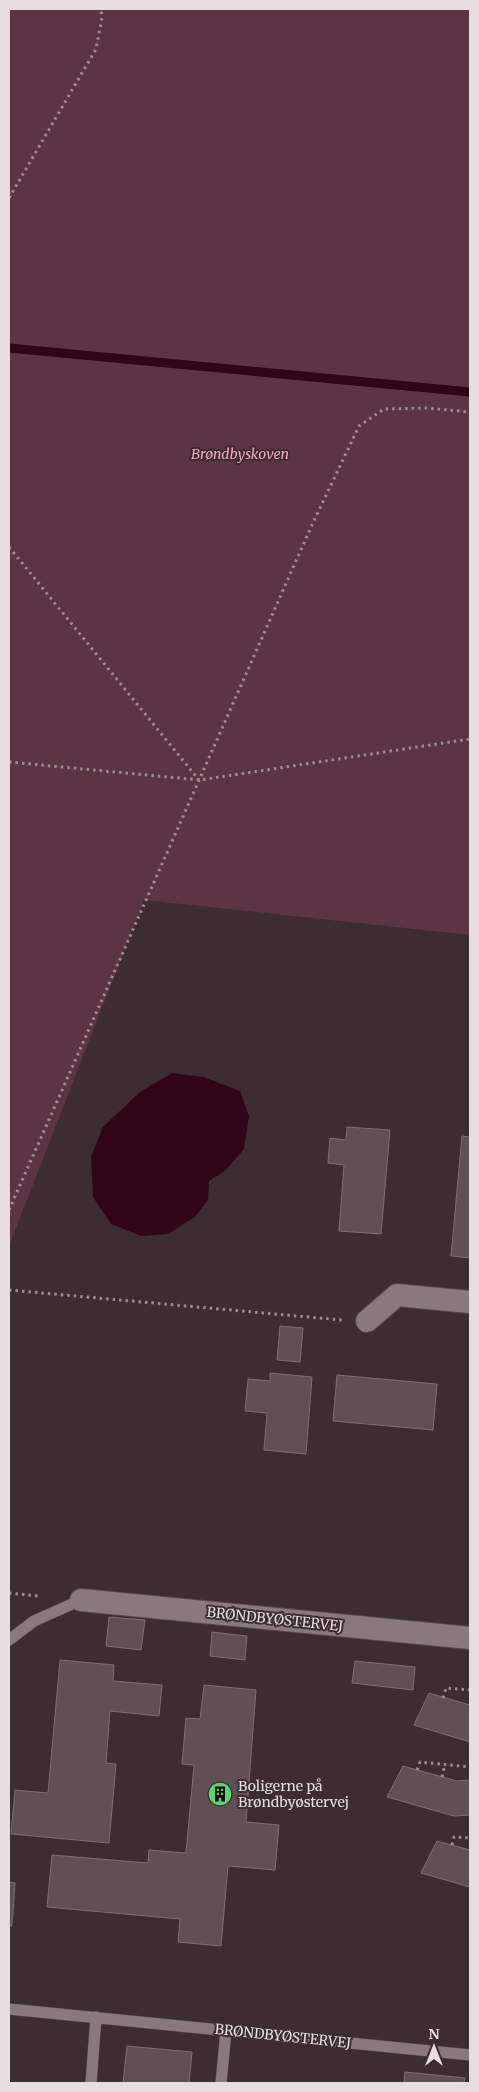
<svg xmlns="http://www.w3.org/2000/svg" width="479" height="2092" font-family="Merriweather,serif">
<style>
.green{fill:#5d3443}
.water{fill:#310418}
.lines{fill:none;stroke-linecap:round;stroke-linejoin:round}
.stream{stroke:#310418;stroke-width:9}
.building{fill:#604f55;stroke:#7f6d73}
.lane-casing{stroke:#56494d;stroke-width:12}
.street-casing{stroke:#56494d;stroke-width:24}
.path{stroke:#9a8d91;stroke-width:3;stroke-dasharray:2.5 4;stroke-linecap:butt}
.lane{stroke:#8a787e;stroke-width:11}
.street{stroke:#8a787e;stroke-width:22}
.labels{text-anchor:middle;stroke-width:4;stroke-linejoin:round;paint-order:stroke}
.park-label{font-size:14px;font-style:italic;fill:#f8a7c2;stroke:#3c2d32}
.street-label{font-size:14px;fill:#e7dde0;stroke:#3c2d32}
.poi-label{font-size:14px;fill:#e7dde0;stroke:#3c2d32;text-anchor:start}
</style>
<rect width="100%" height="100%" fill="#3c2d32"/>
<!-- green -->
<path class="green" d="M9 9H470V935L144 900 9 1246Z"/>
<!-- water -->
<path class="water" d="M172 1073 203 1077 240 1091 249 1116 244 1149 226 1170 209 1181 208 1200 195 1217 168 1234 141 1236 111 1224 93 1197 91 1157 103 1127 140 1092Z"/>
<g class="lines">
<!-- stream -->
<path class="stream" d="M9 348 470 392"/>
</g>
<!-- building -->
<path class="building" d="M347 1127 390 1130 381 1234 339 1231 344 1165 328 1163 330 1138 346 1140Z
M462 1136 470 1137V1258L451 1256Z
M280 1326 303 1328 300 1362 277 1360Z
M270 1373 312 1377 306 1454 264 1450 267 1413 245 1411 248 1379 270 1381Z
M337 1375 437 1384 433 1430 333 1421Z
M109 1617 145 1620 141 1650 106 1646Z
M212 1632 247 1636 245 1660 210 1656Z
M60 1660 114 1665 113 1681 162 1685 159 1716 110 1711 106 1763 116 1764 109 1843 11 1834 15 1790 48 1793Z
M355 1661 415 1667 413 1690 352 1683Z
M204 1685 256 1690 246 1822 279 1825 275 1870 228 1866 221 1946 178 1942 180 1919 47 1907 52 1855 148 1863 149 1850 186 1853 194 1765 182 1764 186 1718 200 1719Z
M429 1693 470 1705V1742L414 1725Z
M403 1766 457 1781 470 1780V1815L454 1816 387 1797Z
M437 1841 470 1850V1887L421 1873Z
M9 1882 15 1883 12 1926 9 1925Z
M127 2046 192 2052 189 2083H123Z
M405 2072 465 2078 464 2083H404Z"/>
<g class="lines">
<!-- lane casing -->
<g class="lane-casing">
<path id="lane" d="M9 1640 34 1621 81 1600
M9 2009 470 2055
M91 2083 96 2017
M221 2083 226 2031"/>
</g>
<!-- street casing -->
<g class="street-casing">
<path id="street" d="M367 1321 397 1295 470 1302
M81 1600 470 1638"/>
</g>
<!-- path -->
<path class="path" d="M9 198 96 49 102 18 101 9
M9 547 199 780
M9 762 200 780 470 739
M9 1210 311 527 359 426 384 409 426 408 470 412
M9 1290 342 1320
M9 1593 38 1596
M443 1698 446 1688 470 1690
M417 1770 420 1762 470 1767
M442 1777 445 1764
M452 1845 454 1837 470 1838"/>
<!-- lane -->
<use href="#lane" class="lane"/>
<!-- street -->
<use href="#street" class="street"/>
</g>
<!-- icons -->
<defs>
<g id="building-disc" transform="scale(1.25)"><circle r="9.5" fill="#56d671" stroke="#3c2d32"/><path d="M-4-6H4V6H1V3H-1V6H-4ZM-2.5-4.3h1.7v1.8h-1.7ZM.8-4.3h1.7v1.8H.8ZM-2.5-1h1.7V.8h-1.7ZM.8-1h1.7V.8H.8Z" fill="#111"/></g>
</defs>
<g fill-rule="evenodd">
<use href="#building-disc" x="220" y="1794"/>
</g>
<g class="labels">
<!-- park labels -->
<g class="park-label">
<text x="240" y="459">Brøndbyskoven</text>
</g>
<!-- street labels -->
<g class="street-label">
<text transform="translate(275 1619) rotate(6)" y="5">BRØNDBYØSTERVEJ</text>
<text transform="translate(283 2036) rotate(6)" y="5">BRØNDBYØSTERVEJ</text>
</g>
<!-- poi labels -->
<g class="poi-label">
<text x="238" y="1791">Boligerne på<tspan x="238" dy="16">Brøndbyøstervej</tspan></text>
</g>
</g>
<!-- border -->
<rect width="479" height="2092" fill="none" stroke="#e7dde0" stroke-width="20"/>
<!-- north arrow -->
<g transform="translate(434 2047)" stroke="#3c2d32" stroke-width="4" paint-order="stroke">
<path d="M0-4L9 19L0 12L-9 19Z" fill="#e7dde0"/>
<text y="-8" font-size="14" font-weight="bold" text-anchor="middle" fill="#e7dde0">N</text>
</g>
</svg>
